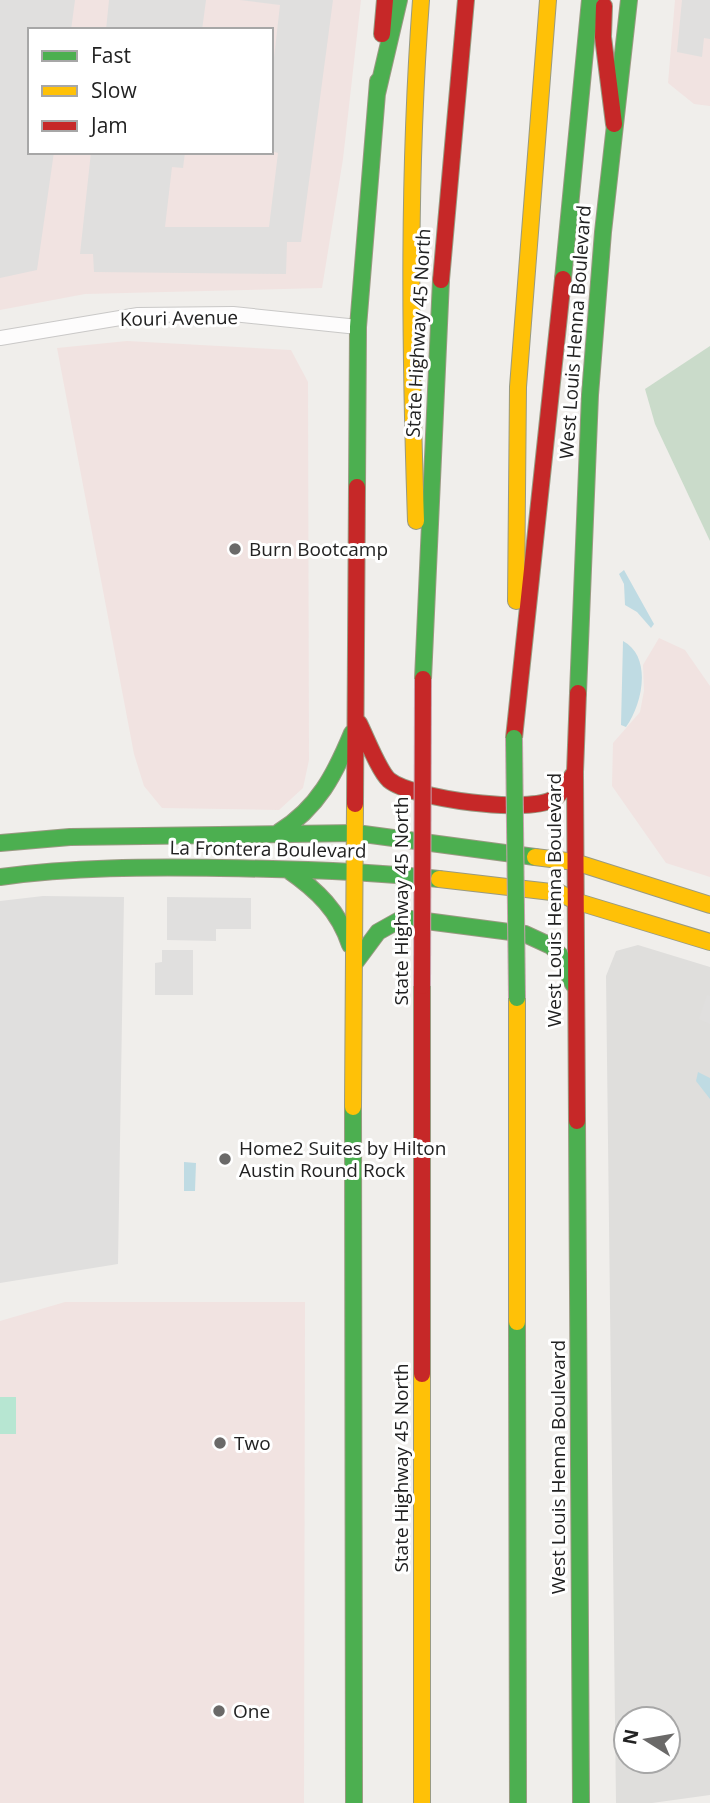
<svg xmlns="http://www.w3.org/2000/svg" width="710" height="1803" font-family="'Open Sans',sans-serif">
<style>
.residential{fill:#dfdedc;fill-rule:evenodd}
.commercial{fill:#f1e3e1;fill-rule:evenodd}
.cemetery{fill:#cadbca}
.pitch{fill:#b7e6d2}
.parking{fill:#e0dfde}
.water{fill:#bfdbe3}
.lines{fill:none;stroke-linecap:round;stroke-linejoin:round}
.street-casing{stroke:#c9c8c7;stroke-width:16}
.fast-casing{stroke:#999a82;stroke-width:18}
.slow-casing{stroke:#999a82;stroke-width:18}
.jam-casing{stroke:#999a82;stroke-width:18}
.street{stroke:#fdfcfc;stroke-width:14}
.fast{stroke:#4caf50;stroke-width:16}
.slow{stroke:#ffc107;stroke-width:16}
.jam{stroke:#c62828;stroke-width:16}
.fast-bridge-casing{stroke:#c5a2ac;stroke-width:18;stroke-linecap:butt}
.jam-bridge-casing{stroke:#c5a2ac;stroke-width:18;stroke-linecap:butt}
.fast-bridge{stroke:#4caf50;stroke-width:16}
.jam-bridge{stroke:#c62828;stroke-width:16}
.poi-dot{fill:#6a6968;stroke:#fff;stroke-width:2.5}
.labels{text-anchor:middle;stroke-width:6;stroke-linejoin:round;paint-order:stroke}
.street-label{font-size:19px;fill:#222;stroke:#fff}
.poi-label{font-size:19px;fill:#222;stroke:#fff;text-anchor:start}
</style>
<rect width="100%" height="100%" fill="#f0eeeb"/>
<!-- residential -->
<path class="residential" d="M638 945 710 967V1795L652 1803H616L606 976 616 951ZM626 1719H668V1761H626Z"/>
<!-- commercial -->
<path class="commercial" d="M0 0H361L343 159 322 288 85 294 0 310ZM30 30H271V152H30Z
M675 0H710V106L694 104 668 83Z
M127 341 291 350 308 382 309 760 303 788 279 810 162 808 144 786 134 754 57 348Z
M659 638 685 650 710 686V877L666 863 612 786 613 743 640 712 644 691 643 665Z
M65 1302H305L304 1803H0V1321Z"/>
<!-- cemetery -->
<path class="cemetery" d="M710 346V541L655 424 645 389Z"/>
<!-- pitch -->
<path class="pitch" d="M0 1397H16V1434H0Z"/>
<!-- parking -->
<path class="parking" d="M0 0H75L71 30H30V152H54L37 270 0 278Z
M109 0H206L202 30H106Z
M240 0H333L301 242H287L286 274 94 272 93 254H80L91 152H185L183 168 172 167 165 227H269L278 153 271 151V84L280 5Z
M682 0H710V39L704 38 702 57 677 52Z
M43 896 124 897 118 1264 0 1283V901Z
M167 897 251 898V929H216V941L167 940Z
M162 950H193V995H155V963L162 962Z
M707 995 710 996V1024L699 1019Z"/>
<!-- water -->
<path class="water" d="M624 570 654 624 651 628 637 612 625 605 624 584 619 574Z
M623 641C653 657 642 705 626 727L621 725Z
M698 1072 710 1078V1099L696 1081Z
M184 1162 196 1163 195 1191H184Z"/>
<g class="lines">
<!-- street casing -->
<g class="street-casing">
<path id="street" d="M0 338 138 315 233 314 358 327"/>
</g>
<!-- fast casing -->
<g class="fast-casing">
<path id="fast" d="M377 94 399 0
M563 279 590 0
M357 487 358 327 378 81
M423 679 441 280
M578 693 590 395 603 232 629 0
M279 832C318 808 335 774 352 733
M0 843 70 837 356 833 535 857
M288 870C317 890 339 911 350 945
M0 877C73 867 146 867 220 868 294 869 366 871 439 879
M355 963 378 932 403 918 525 934 551 946 560 955 573 984
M353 1107 354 1803
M577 1121 581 1803
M517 1322 518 1803"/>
</g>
<!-- slow casing -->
<g class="slow-casing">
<path id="slow" d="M416 521C410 347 408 174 421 0
M516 601 518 387 548 0
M535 857 575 862 710 905
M439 879 560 893 575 901 710 942
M517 998V1322
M353 1107 355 804
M422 1374V1803"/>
</g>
<!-- jam casing -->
<g class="jam-casing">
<path id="jam" d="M604 6 603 37 614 124
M382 34 385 0
M441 280 466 0
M359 723C366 737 379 771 389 780 412 799 532 815 555 798 563 792 569 780 575 772
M514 738 563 279
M355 804 357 487
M422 986V1374
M577 1121 575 772 578 693"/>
</g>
<!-- street -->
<use href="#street" class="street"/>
<!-- fast -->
<use href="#fast" class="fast"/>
<!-- slow -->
<use href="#slow" class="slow"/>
<!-- jam -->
<use href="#jam" class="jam"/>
<!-- fast-bridge casing -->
<g class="fast-bridge-casing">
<path id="fast-bridge" d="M514 738 517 998"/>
</g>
<!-- jam-bridge casing -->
<g class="jam-bridge-casing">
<path id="jam-bridge" d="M422 986 423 679"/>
</g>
<!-- fast-bridge -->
<use href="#fast-bridge" class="fast-bridge"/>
<!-- jam-bridge -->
<use href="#jam-bridge" class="jam-bridge"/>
</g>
<!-- markers -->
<g class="poi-dot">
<circle cx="235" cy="549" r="7"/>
<circle cx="225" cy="1159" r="7"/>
<circle cx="220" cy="1443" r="7"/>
<circle cx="219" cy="1711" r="7"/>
</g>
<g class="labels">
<!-- street labels -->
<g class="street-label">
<text transform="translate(179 318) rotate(-1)" y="7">Kouri Avenue</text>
<text transform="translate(575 332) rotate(-86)" y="7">West Louis Henna Boulevard</text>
<text transform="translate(418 333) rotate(-87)" y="7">State Highway 45 North</text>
<text transform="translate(268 849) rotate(1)" y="7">La Frontera Boulevard</text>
<text transform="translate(554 900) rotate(-90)" y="7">West Louis Henna Boulevard</text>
<text transform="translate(401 901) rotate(-90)" y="7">State Highway 45 North</text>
<text transform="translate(558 1467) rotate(-90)" y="7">West Louis Henna Boulevard</text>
<text transform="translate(401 1468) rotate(-90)" y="7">State Highway 45 North</text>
</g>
<!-- poi labels -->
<g class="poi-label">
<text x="249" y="556">Burn Bootcamp</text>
<text x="239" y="1155">Home2 Suites by Hilton<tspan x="239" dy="22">Austin Round Rock</tspan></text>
<text x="234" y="1450">Two</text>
<text x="233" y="1718">One</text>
</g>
</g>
<!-- legend -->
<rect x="28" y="28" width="245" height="126" fill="#ffffff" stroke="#a7a7a7" stroke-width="2"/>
<rect x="42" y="51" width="35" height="10" fill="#4caf50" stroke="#a7a7a7" stroke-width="2"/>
<text x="91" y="63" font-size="21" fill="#222222">Fast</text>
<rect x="42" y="86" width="35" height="10" fill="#ffc107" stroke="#a7a7a7" stroke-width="2"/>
<text x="91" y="98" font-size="21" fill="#222222">Slow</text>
<rect x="42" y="121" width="35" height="10" fill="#c62828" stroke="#a7a7a7" stroke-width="2"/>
<text x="91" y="133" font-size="21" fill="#222222">Jam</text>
<!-- north arrow -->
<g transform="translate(647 1740) rotate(281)"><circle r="33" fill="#ffffff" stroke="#a7a7a7" stroke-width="2"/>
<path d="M0-5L12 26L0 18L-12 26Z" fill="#6a6968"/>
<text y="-10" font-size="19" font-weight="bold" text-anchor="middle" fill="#222222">N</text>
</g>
</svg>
